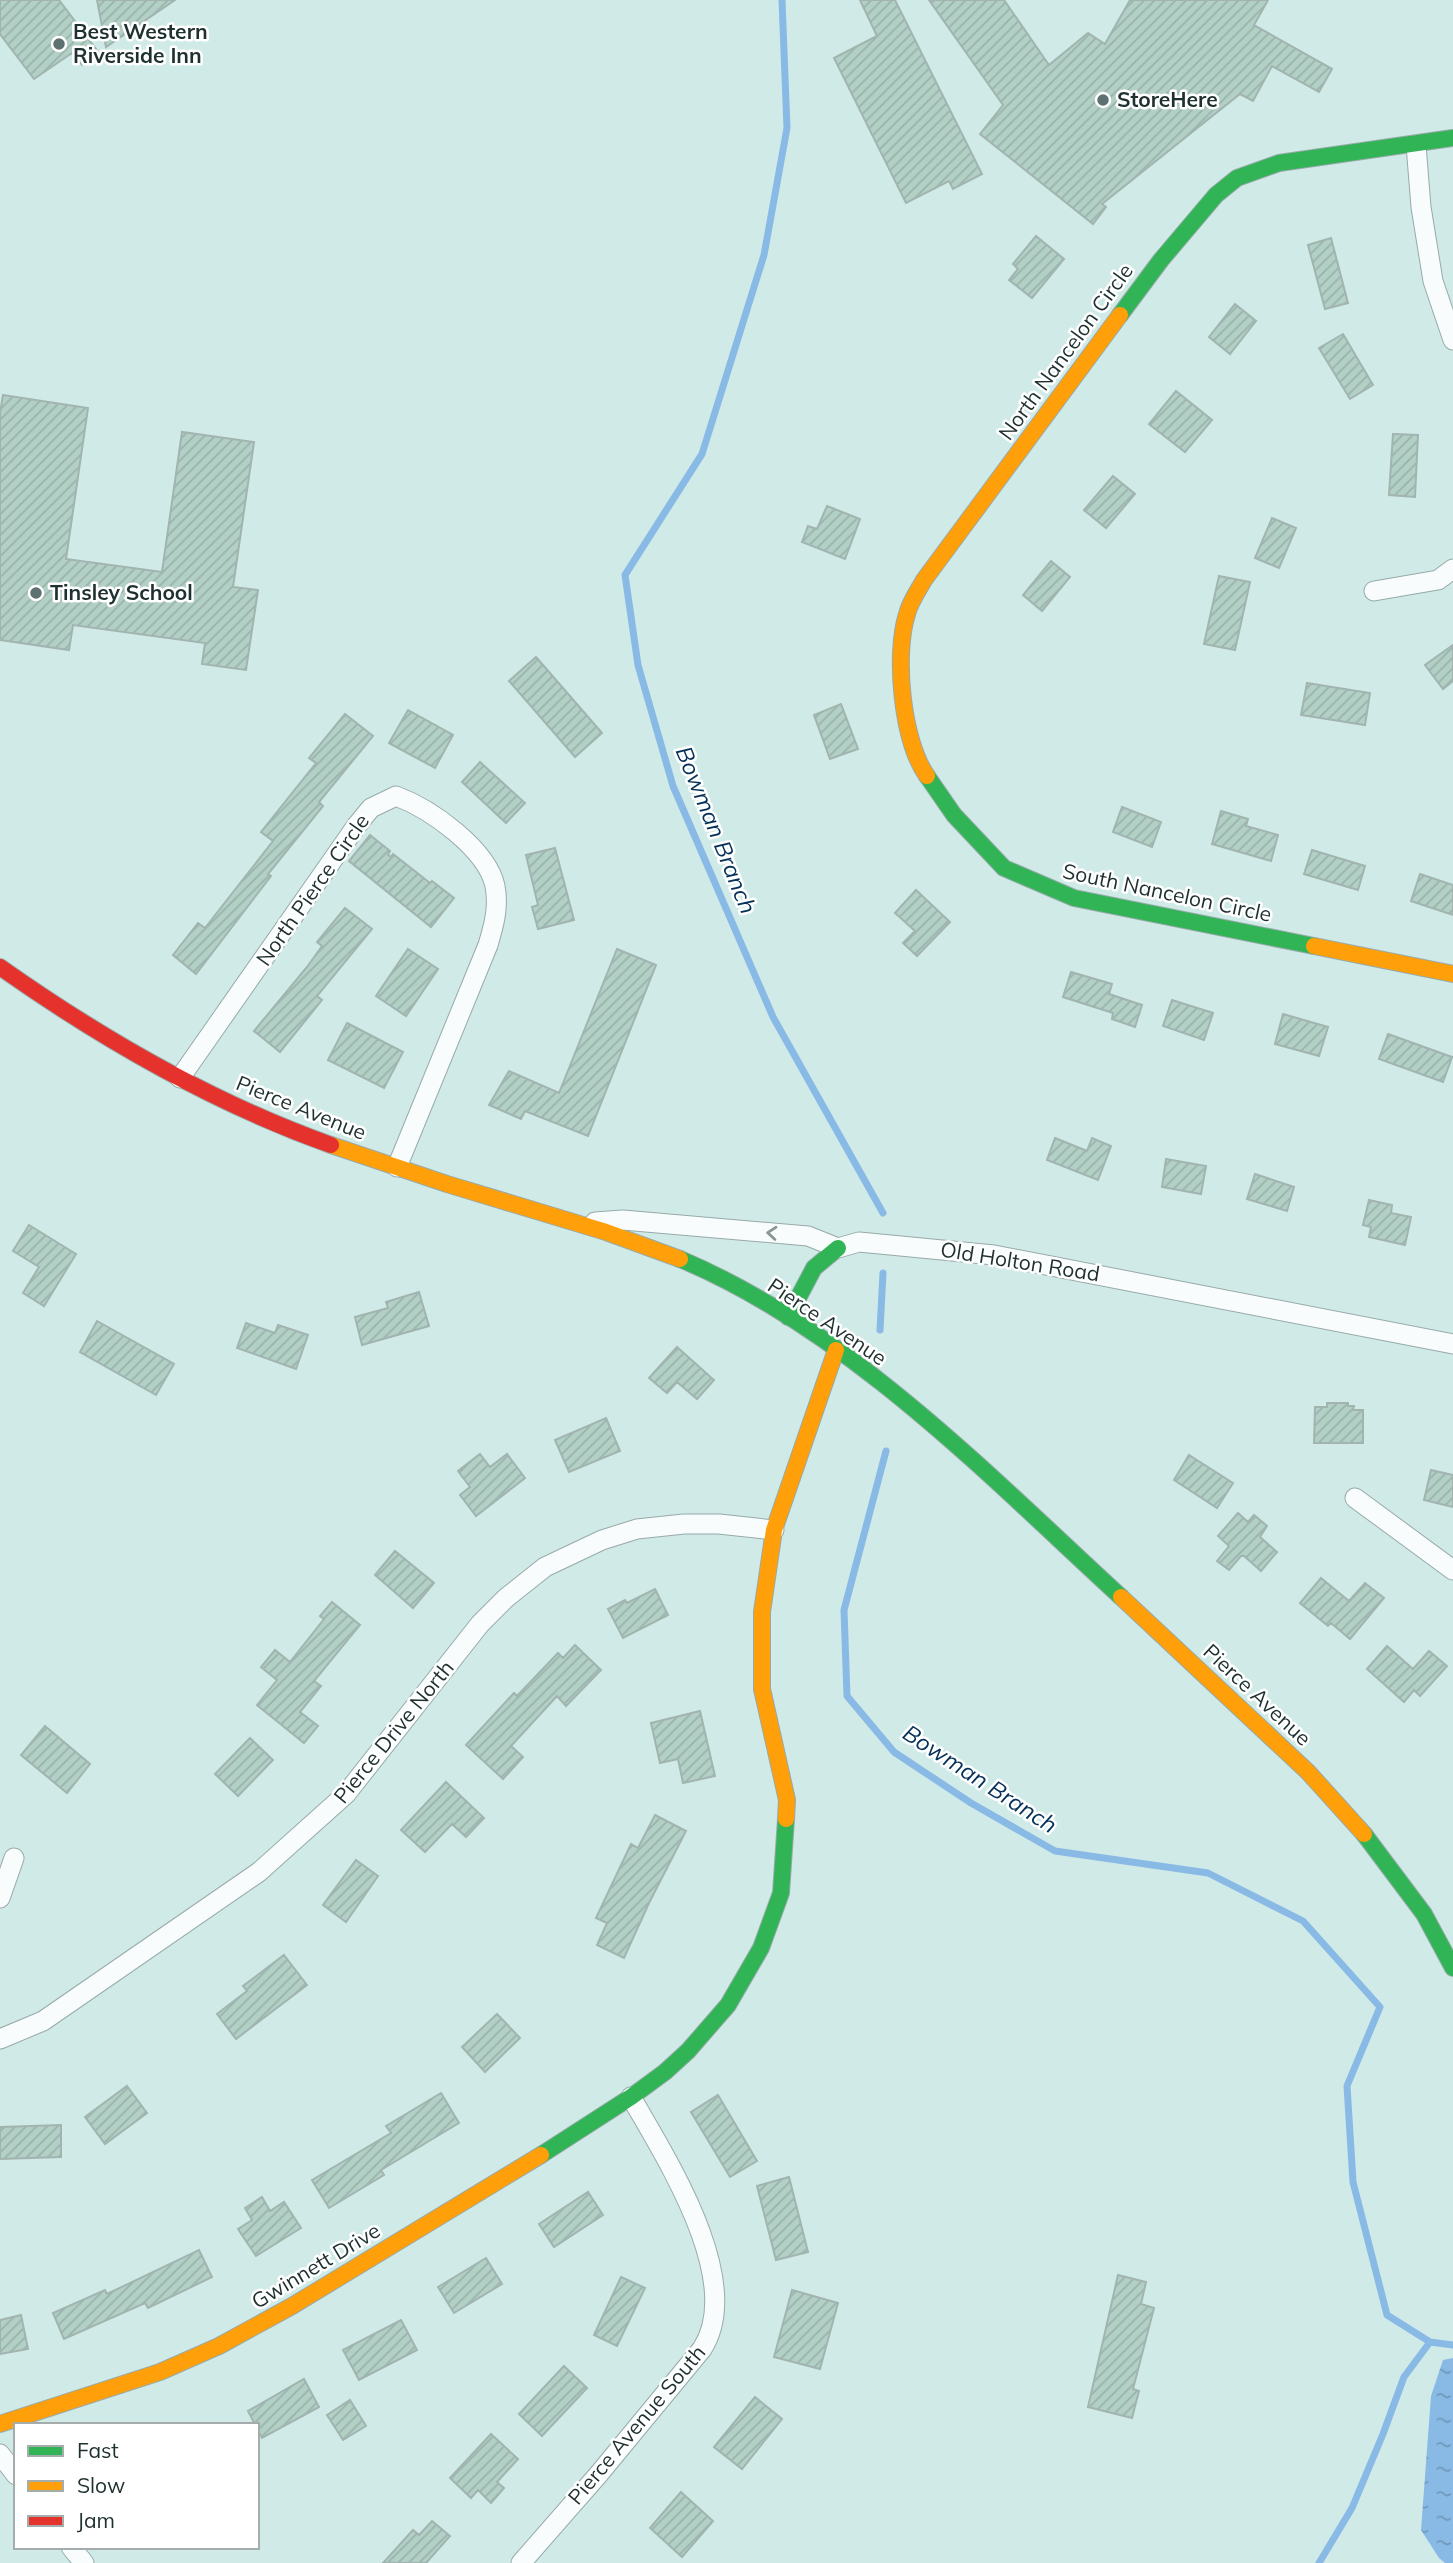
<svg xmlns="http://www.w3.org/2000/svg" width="1453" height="2563" font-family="Mulish,sans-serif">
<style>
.water{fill:url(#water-ripples)}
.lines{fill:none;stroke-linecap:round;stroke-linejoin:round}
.stream{stroke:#89bae5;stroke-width:7}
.building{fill:url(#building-hatch);stroke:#a1b4af;stroke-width:2}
.street-casing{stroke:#97aaa9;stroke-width:21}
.fast-casing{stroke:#97aaa9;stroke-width:18}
.slow-casing{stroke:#97aaa9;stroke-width:18}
.jam-casing{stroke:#97aaa9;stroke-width:18}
.street{stroke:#f8fcfc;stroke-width:19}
.fast{stroke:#30b455;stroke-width:16}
.slow{stroke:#ff9f0a;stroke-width:16}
.jam{stroke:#e5322d;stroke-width:16}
.oneway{stroke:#8b9696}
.poi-dot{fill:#5c7170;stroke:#fff;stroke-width:2.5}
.labels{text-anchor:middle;stroke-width:5;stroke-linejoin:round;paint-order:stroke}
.poi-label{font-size:21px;font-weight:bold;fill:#1e302f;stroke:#fff;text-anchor:start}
.street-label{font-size:21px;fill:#1e302f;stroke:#fff}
.water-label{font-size:23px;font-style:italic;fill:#053058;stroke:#fff}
</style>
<defs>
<pattern id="water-ripples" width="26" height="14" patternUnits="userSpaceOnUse" patternTransform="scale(1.75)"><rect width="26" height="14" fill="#89bae5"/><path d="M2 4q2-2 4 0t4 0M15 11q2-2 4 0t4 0" fill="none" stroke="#6f98ba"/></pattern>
<pattern id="building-hatch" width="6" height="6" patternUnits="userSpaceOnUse" patternTransform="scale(1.75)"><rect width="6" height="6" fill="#b2d0c6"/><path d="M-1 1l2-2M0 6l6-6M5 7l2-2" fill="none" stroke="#99b3aa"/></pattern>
</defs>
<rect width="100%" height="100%" fill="#d0eae8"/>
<!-- water -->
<path class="water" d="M1453 2358V2563H1445L1439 2558 1421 2530 1431 2396 1443 2360Z"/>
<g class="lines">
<!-- stream -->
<path class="stream" d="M782 0 787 128 764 255 702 454 625 575 638 665 673 786 773 1017 883 1213
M880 1330 883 1273
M886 1451 844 1610 847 1696 894 1752 971 1803 1055 1851 1208 1873 1303 1921 1380 2007 1347 2086 1353 2182 1387 2315 1430 2342 1453 2345
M1319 2563 1352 2508 1383 2434 1404 2377 1430 2342"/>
</g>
<!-- building -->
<path class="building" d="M0 0H59L99 53 82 65 72 53 34 79 0 34Z
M97 0H175L106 47Z
M860 0H895L982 174 953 189 949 181 906 203 834 58 877 36Z
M929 0H1004L1049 65 1088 33 1105 44 1130 0H1268L1254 25 1332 69 1319 92 1272 66 1253 101 1240 94 1102 204 1106 207 1093 224 980 134 1003 105Z
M1036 236 1064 259 1032 298 1009 280 1018 269 1013 264Z
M1331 238 1348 303 1325 309 1308 245Z
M1235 304 1256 321 1230 354 1209 337Z
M1343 334 1373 385 1350 399 1319 348Z
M1176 391 1212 420 1185 452 1149 424Z
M3 395 88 408 66 559 162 572 182 432 254 442 233 587 258 590 246 670 202 664 205 643 73 625 69 650 0 640V413Z
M1393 434 1418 435 1415 497 1389 495Z
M1113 476 1135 494 1106 528 1084 510Z
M827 506 860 519 845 559 802 542 808 526 817 529Z
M1272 518 1296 528 1279 568 1255 558Z
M1051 561 1070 577 1042 611 1023 595Z
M1219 576 1250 582 1235 650 1204 644Z
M1453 645V681L1443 689 1425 665Z
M536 657 602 733 575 757 509 681Z
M1307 683 1370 693 1365 725 1301 715Z
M841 704 858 749 830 759 814 715Z
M408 710 453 735 435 768 389 743Z
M345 714 373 736 319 802 323 806 268 874 271 876 196 974 173 955 198 923 205 928 273 841 261 832 316 763 309 758Z
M480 762 525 803 506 823 462 782Z
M1122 807 1161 822 1152 847 1113 832Z
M1221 811 1248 819 1246 826 1278 835 1271 861 1212 844Z
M370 835 390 851 388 855 391 857 393 854 430 883 432 881 454 898 431 927 349 861Z
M555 848 574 920 538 929 532 907 538 905 526 855Z
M1312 850 1365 866 1358 890 1304 874Z
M1420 874 1453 885V915L1411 901Z
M916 890 950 922 917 956 903 943 915 931 895 913Z
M345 908 372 929 317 996 322 1000 280 1052 254 1031 307 967 322 946 317 942Z
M408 949 438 969 406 1016 376 996Z
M617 949 656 965 588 1136 525 1111 521 1119 489 1105 509 1071 559 1093Z
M1071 972 1112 984 1109 994 1142 1005 1135 1027 1112 1019 1113 1013 1063 997Z
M1172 1000 1213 1013 1204 1040 1163 1026Z
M1283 1014 1328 1027 1319 1056 1275 1044Z
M347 1023 403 1052 384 1088 328 1060Z
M1388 1034 1452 1057 1443 1082 1379 1059Z
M1055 1138 1087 1151 1092 1138 1111 1146 1098 1180 1047 1160Z
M1166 1159 1206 1166 1201 1194 1162 1187Z
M1255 1174 1294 1187 1287 1211 1247 1199Z
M1369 1200 1392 1205 1391 1213 1411 1217 1405 1245 1369 1237 1371 1227 1363 1225Z
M29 1225 76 1254 44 1306 23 1293 39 1267 13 1251Z
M419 1292 429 1326 362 1345 355 1317 388 1308 386 1302Z
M97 1321 174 1364 156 1395 80 1352Z
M246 1323 275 1333 278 1325 308 1335 296 1369 237 1348Z
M677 1347 714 1380 697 1399 677 1382 667 1393 649 1378Z
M1327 1403H1348V1406H1354L1353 1410H1363V1443H1314L1315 1407H1327Z
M606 1418 620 1451 569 1472 555 1440Z
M480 1454 490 1467 507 1454 525 1478 476 1516 460 1495 470 1487 458 1471Z
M1189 1455 1233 1483 1217 1508 1174 1480Z
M1431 1470 1453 1475V1507L1424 1500Z
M1238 1513 1248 1522 1254 1515 1267 1526 1260 1537 1277 1552 1261 1571 1244 1556H1241L1229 1570 1217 1561 1229 1546 1218 1536Z
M395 1551 434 1583 413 1608 375 1575Z
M1321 1578 1349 1601 1365 1583 1384 1598 1350 1639 1331 1623 1328 1626 1300 1603Z
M655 1589 668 1615 623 1638 608 1609 625 1600 627 1603Z
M332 1602 360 1625 314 1681 321 1686 300 1712 318 1726 304 1743 257 1705 277 1680 261 1667 275 1650 290 1662 324 1619 320 1616Z
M575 1645 601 1670 566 1706 557 1696 511 1746 523 1757 503 1779 466 1745 514 1693 517 1696 558 1653 563 1658Z
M1387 1646 1413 1669 1429 1651 1447 1666 1420 1696 1414 1690 1404 1702 1367 1669Z
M700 1711 715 1776 683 1783 678 1759 660 1763 651 1723Z
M45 1726 90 1764 67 1793 21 1755Z
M250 1738 273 1760 238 1796 215 1774Z
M446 1782 484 1818 466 1837 452 1824 425 1852 401 1830Z
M655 1815 686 1831 649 1903 624 1958 597 1945 607 1923 596 1918 631 1844 638 1848Z
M356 1860 378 1876 346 1922 323 1905Z
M284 1955 307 1985 236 2039 217 2014 247 1991 243 1986Z
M497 2014 520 2038 485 2072 462 2047Z
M127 2086 147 2113 105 2144 85 2117Z
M441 2093 459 2123 381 2170 384 2175 329 2208 312 2180 391 2133 386 2126Z
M718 2095 757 2161 730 2177 691 2112Z
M61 2125V2157L0 2159V2127Z
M789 2177 808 2252 776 2260 757 2186Z
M588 2192 603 2215 554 2247 539 2224Z
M262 2197 270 2211 284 2202 301 2228 256 2256 238 2229 252 2220 245 2208Z
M199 2250 212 2277 148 2308 145 2303 64 2339 53 2313 105 2290 107 2294Z
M486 2258 502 2284 454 2313 438 2287Z
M1118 2275 1146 2282 1141 2304 1154 2308 1133 2389 1139 2391 1132 2418 1088 2407Z
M621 2277 645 2288 617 2346 594 2335Z
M792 2290 838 2303 820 2369 774 2357Z
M21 2315 28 2349 0 2354V2320Z
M401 2320 417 2350 359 2380 343 2350Z
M564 2366 587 2388 542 2436 519 2414Z
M304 2379 319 2407 262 2438 248 2411Z
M755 2397 782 2419 742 2469 714 2447Z
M350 2400 366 2426 343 2440 327 2415Z
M491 2434 518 2459 497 2482 504 2488 491 2503 478 2490 471 2498 450 2478Z
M681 2492 713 2521 682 2557 650 2528Z
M432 2521 450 2536 426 2563H383L413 2530 419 2535Z"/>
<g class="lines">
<!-- street casing -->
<g class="street-casing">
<path id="street" d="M1416 145 1421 207 1433 281 1453 340
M1374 591 1438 580 1453 569
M180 1078 357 825 371 808 396 796C431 809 487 849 495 886 499 907 494 925 488 945L397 1167
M595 1222 623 1220 808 1236 838 1248 859 1242 994 1255 1453 1344
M1355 1498 1453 1570
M0 1898 14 1858
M0 2039 43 2021 259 1872 346 1794 480 1624 506 1598 545 1567 602 1540 637 1529 684 1524H719L774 1530
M0 2454 16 2475
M71 2547 84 2563
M521 2563 598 2475 702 2349C746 2281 665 2157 631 2097"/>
</g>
<!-- fast casing -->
<g class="fast-casing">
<path id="fast" d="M1120 315 1161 260 1216 195 1237 178 1279 163 1453 138
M927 776 954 815 1004 868 1074 898 1314 946
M680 1259C849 1330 988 1475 1121 1597
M788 1317 814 1268 838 1248
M1364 1834 1424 1914 1453 1968
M541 2155 631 2097 665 2072 688 2051 728 2005 761 1948 781 1893 786 1819"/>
</g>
<!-- slow casing -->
<g class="slow-casing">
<path id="slow" d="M927 776C902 741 894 655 907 614 910 602 918 591 924 580L1120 315
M1314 946 1453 974
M331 1145 447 1184 606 1232 680 1259
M1121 1597 1308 1772 1364 1834
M786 1819 787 1800 762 1689V1612L774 1530 836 1350
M0 2424 160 2372 219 2346 292 2306 541 2155"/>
</g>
<!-- jam casing -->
<g class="jam-casing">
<path id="jam" d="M0 967C102 1039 213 1103 331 1145"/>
</g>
<!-- street -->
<use href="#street" class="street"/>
<!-- fast -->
<use href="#fast" class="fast"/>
<!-- slow -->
<use href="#slow" class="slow"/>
<!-- jam -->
<use href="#jam" class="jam"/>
</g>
<!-- one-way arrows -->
<defs><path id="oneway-chevron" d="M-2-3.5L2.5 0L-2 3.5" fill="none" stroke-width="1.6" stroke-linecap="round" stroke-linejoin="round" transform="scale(1.75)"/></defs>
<use class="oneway" href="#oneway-chevron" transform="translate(772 1233) rotate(-175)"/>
<!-- markers -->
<g class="poi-dot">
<circle cx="59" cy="44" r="7"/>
<circle cx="1103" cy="100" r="7"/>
<circle cx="36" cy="593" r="7"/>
</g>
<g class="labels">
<!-- poi labels -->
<g class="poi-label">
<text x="73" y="39">Best Western<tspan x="73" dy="24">Riverside Inn</tspan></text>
<text x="1117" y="107">StoreHere</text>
<text x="50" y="600">Tinsley School</text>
</g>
<!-- street labels -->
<g class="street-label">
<text transform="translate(1066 352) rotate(-54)" y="7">North Nancelon Circle</text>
<text transform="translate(313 890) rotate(-55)" y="7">North Pierce Circle</text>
<text transform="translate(1167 893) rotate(12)" y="7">South Nancelon Circle</text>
<text transform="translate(301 1108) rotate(22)" y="7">Pierce Avenue</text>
<text transform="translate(1020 1262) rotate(9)" y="7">Old Holton Road</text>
<text transform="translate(827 1322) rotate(34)" y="7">Pierce Avenue</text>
<text transform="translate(1257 1695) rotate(43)" y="7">Pierce Avenue</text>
<text transform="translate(394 1732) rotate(-51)" y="7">Pierce Drive North</text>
<text transform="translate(316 2266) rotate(-31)" y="7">Gwinnett Drive</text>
<text transform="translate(637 2425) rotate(-50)" y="7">Pierce Avenue South</text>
</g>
<!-- water labels -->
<g class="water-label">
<text transform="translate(716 830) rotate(68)" y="8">Bowman Branch</text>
<text transform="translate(980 1779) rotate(33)" y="8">Bowman Branch</text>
</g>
</g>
<!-- legend -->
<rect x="14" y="2423" width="245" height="126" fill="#ffffff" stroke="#a5acac" stroke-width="2"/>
<rect x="28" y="2446" width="35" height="10" fill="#30b455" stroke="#a5acac" stroke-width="2"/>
<text x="77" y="2458" font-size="21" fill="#1e302f">Fast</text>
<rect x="28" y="2481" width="35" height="10" fill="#ff9f0a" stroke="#a5acac" stroke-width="2"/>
<text x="77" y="2493" font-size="21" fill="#1e302f">Slow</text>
<rect x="28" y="2516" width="35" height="10" fill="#e5322d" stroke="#a5acac" stroke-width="2"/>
<text x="77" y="2528" font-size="21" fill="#1e302f">Jam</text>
</svg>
